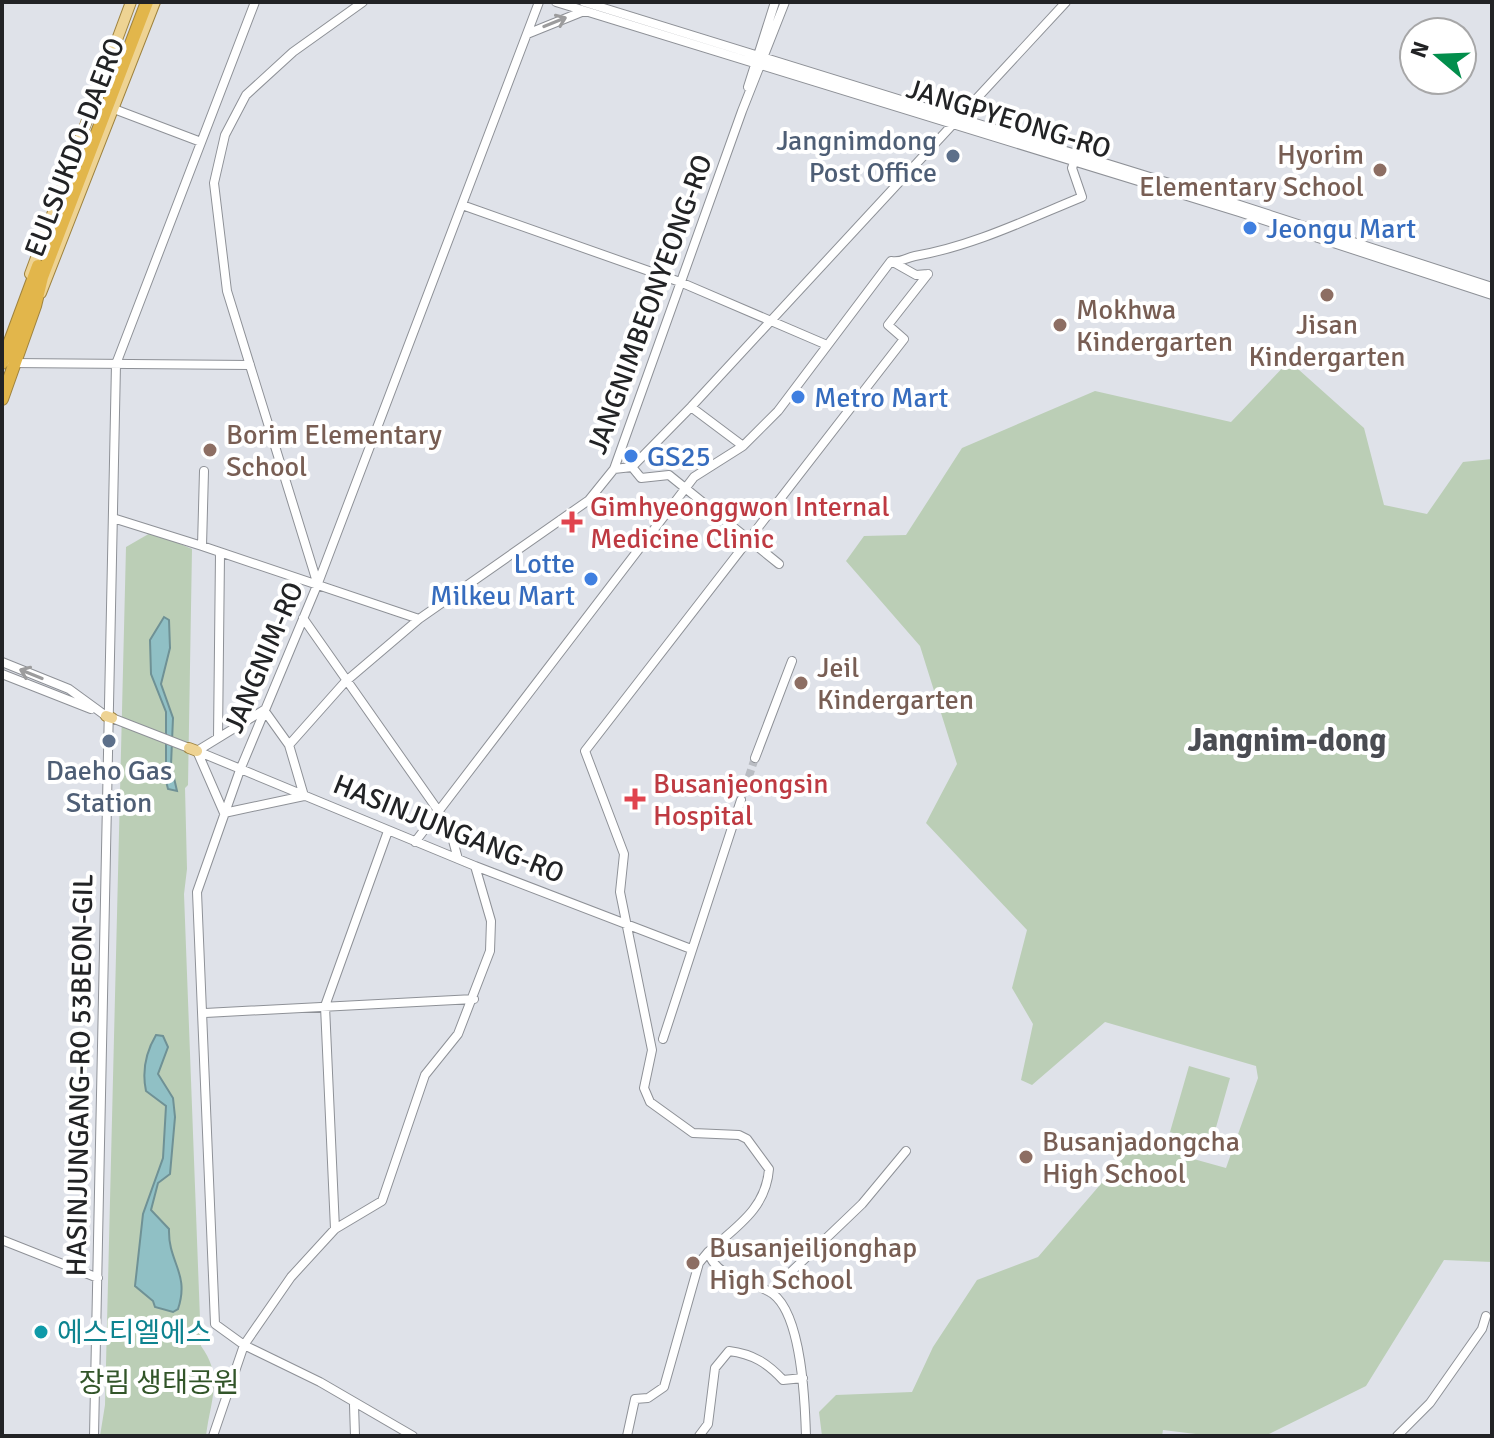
<svg xmlns="http://www.w3.org/2000/svg" width="1494" height="1438" font-family="Signika,'Noto Sans KR',sans-serif">
<style>
.green{fill:#bbceb6}
.water{fill:#90c0c5;stroke:#6f9195;stroke-width:2}
.lines{fill:none;stroke-linecap:round;stroke-linejoin:round}
.minor-tunnel{stroke:#b9bcc2;stroke-width:8;stroke-dasharray:8 4;stroke-linecap:butt}
.minor-casing{stroke:#8e9197;stroke-width:10}
.major-casing{stroke:#9f833e;stroke-width:12}
.highway-casing{stroke:#9f833e;stroke-width:14}
.minor{stroke:#fff;stroke-width:8}
.major{stroke:#eed393;stroke-width:10}
.highway{stroke:#e2b64b;stroke-width:12}
.oneway{stroke:#9c9c9d}
.service-dot{fill:#5c6f8a;stroke:#fff;stroke-width:3}
.education-dot{fill:#8d6e63;stroke:#fff;stroke-width:3}
.shop-dot{fill:#3f7fe0;stroke:#fff;stroke-width:3}
.health-dot{fill:#e0444e;stroke:#fff;stroke-width:3}
.culture-dot{fill:#0f9aa8;stroke:#fff;stroke-width:3}
.labels{text-anchor:middle;stroke-width:8;stroke-linejoin:round;paint-order:stroke}
.street-label{font-size:28px;fill:#222325;stroke:#fff}
.service-label{font-size:28px;fill:#4e5e75;stroke:#fff;text-anchor:end}
.education-label{font-size:28px;fill:#785e54;stroke:#fff;text-anchor:start}
.shop-label{font-size:28px;fill:#366cbe;stroke:#fff;text-anchor:start}
.health-label{font-size:28px;fill:#be3a42;stroke:#fff;text-anchor:start}
.culture-label{font-size:28px;fill:#0d838f;stroke:#fff;text-anchor:start}
.park-label{font-size:28px;fill:#325529;stroke:#fff}
.quarter-label{font-size:32px;font-weight:bold;fill:#4a4c52;stroke:#fff}
</style>
<rect width="100%" height="100%" fill="#dfe2e9"/>
<!-- green -->
<path class="green" d="M1289 361 1364 428 1384 505 1427 514 1463 462 1492 459V1262L1444 1260 1366 1386 1265 1436H1212L1163 1430 1162 1436H822L819 1412 836 1395 912 1392 933 1347 977 1280 1038 1257 1136 1143 1226 1168 1258 1078 1256 1066 1105 1022 1032 1085 1021 1080 1033 1024 1012 988 1027 930 926 823 957 764 920 646 846 561 864 536 906 535 962 448 1095 391 1231 422Z
M152 532 192 549 188 785 185 788 187 869 184 894 201 1346C224 1377 210 1401 206 1436H100L105 1405 126 547Z
M1189 1066 1230 1078 1211 1145 1170 1132Z"/>
<!-- water -->
<path class="water" d="M164 617 169 620 170 648 161 684 173 718 171 765 177 791 168 789 166 781V712L151 674 150 640Z
M156 1035 163 1036 168 1047 158 1074 173 1098 175 1117 170 1174 158 1183 151 1210 169 1229C168 1263 190 1273 178 1309L173 1312 155 1307 153 1301 135 1286 143 1214 163 1158 166 1106 146 1091C142 1072 146 1052 156 1035Z"/>
<g class="lines">
<!-- minor-tunnel -->
<path class="minor-tunnel" d="M741 800 755 758"/>
<!-- minor casing -->
<g class="minor-casing">
<path id="minor" d="M556 2 1239 212 1492 295
M584 2 1221 199 1492 287
M527 34 584 11
M748 87 775 2
M114 109 201 142
M462 205 680 282 827 345
M893 262 916 275 928 274
M11 363 250 365
M691 407 743 446
M632 467 641 478 669 475 779 564
M614 469 632 467 691 407 1066 2
M116 519 202 546 204 471
M202 546 419 619 589 500 614 469 742 111 785 2
M317 582 227 291 214 183 225 135 246 95 293 52 363 2
M303 618 449 826 458 859
M2 662 69 689 106 716
M2 674 91 709
M264 710 289 745 304 796 224 813 197 751Z
M112 718 189 748
M218 738 220 554
M289 745 345 682 419 619
M197 751 475 866 691 949
M755 758 792 661
M415 842 694 477 743 446 778 411 891 261C901 263 905 258 915 256 973 246 1028 219 1082 197L1072 168 1077 154
M205 1013 474 999
M663 1039 741 800
M335 1229 325 1006 388 831
M2 1240 98 1278
M770 1292 862 1204 906 1151
M354 1405 355 1436
M94 1436 116 364 255 2
M213 1436 244 1345 291 1277 335 1229 382 1201 425 1075 458 1034 490 951 491 921 475 866
M413 1436 320 1382 244 1345 215 1324 197 892 240 770 318 583 539 2
M627 1436 635 1399 648 1398 664 1387 699 1263 708 1252
M699 1436 708 1424 715 1368 729 1351C753 1354 767 1363 783 1380L803 1378
M806 1436C805 1402 802 1316 773 1294 752 1279 718 1281 708 1252 736 1227 766 1209 769 1169L747 1139 739 1135 693 1133 650 1102 644 1088 652 1050 620 892 624 854 585 751 904 339 888 325 928 274
M1397 1436 1430 1403 1482 1329 1486 1316"/>
</g>
<!-- major casing -->
<g class="major-casing">
<path id="major" d="M30 274 131 2
M41 293 155 2
M106 716 112 718
M189 748 197 751"/>
</g>
<!-- highway casing -->
<g class="highway-casing">
<path id="highway" d="M2 363 38 266
M2 399 35 306 42 277 147 2"/>
</g>
<!-- minor -->
<use href="#minor" class="minor"/>
<!-- major -->
<use href="#major" class="major"/>
<!-- highway -->
<use href="#highway" class="highway"/>
</g>
<!-- one-way arrows -->
<defs><path id="oneway-shaft" d="M-6 0H5M1.5-3L5.5 0L1.5 3" fill="none" stroke-width="1.6" stroke-linecap="round" stroke-linejoin="round" transform="scale(2)"/></defs>
<g class="oneway">
<use href="#oneway-shaft" transform="translate(555 22) rotate(-22)"/>
<use href="#oneway-shaft" transform="translate(31 674) rotate(-158)"/>
</g>
<!-- markers -->
<g class="service-dot">
<circle cx="953" cy="156" r="8"/>
<circle cx="109" cy="741" r="8"/>
</g>
<g class="education-dot">
<circle cx="1380" cy="170" r="8"/>
<circle cx="1327" cy="295" r="8"/>
<circle cx="1060" cy="325" r="8"/>
<circle cx="210" cy="450" r="8"/>
<circle cx="801" cy="683" r="8"/>
<circle cx="1026" cy="1157" r="8"/>
<circle cx="693" cy="1263" r="8"/>
</g>
<g class="shop-dot">
<circle cx="1250" cy="228" r="8"/>
<circle cx="798" cy="397" r="8"/>
<circle cx="631" cy="456" r="8"/>
<circle cx="591" cy="579" r="8"/>
</g>
<g class="health-dot">
<path d="M568 510h8v8h8v8h-8v8h-8v-8h-8v-8h8z"/>
<path d="M631 787h8v8h8v8h-8v8h-8v-8h-8v-8h8z"/>
</g>
<circle class="culture-dot" cx="41" cy="1332" r="8"/>
<g class="labels">
<!-- street labels -->
<g class="street-label">
<text transform="translate(1009 118) rotate(17)" y="10">JANGPYEONG-RO</text>
<text transform="translate(74 147) rotate(-69)" y="10">EULSUKDO-DAERO</text>
<text transform="translate(649 304) rotate(-70)" y="10">JANGNIMBEONYEONG-RO</text>
<text transform="translate(263 657) rotate(-67)" y="10">JANGNIM-RO</text>
<text transform="translate(449 828) rotate(22)" y="10">HASINJUNGANG-RO</text>
<text transform="translate(79 1075) rotate(-89)" y="10">HASINJUNGANG-RO 53BEON-GIL</text>
</g>
<!-- service labels -->
<g class="service-label">
<text x="937" y="150">Jangnimdong<tspan x="937" dy="32">Post Office</tspan></text>
<text x="109" y="780" text-anchor="middle">Daeho Gas<tspan x="109" dy="32">Station</tspan></text>
</g>
<!-- education labels -->
<g class="education-label">
<text x="1364" y="164" text-anchor="end">Hyorim<tspan x="1364" dy="32">Elementary School</tspan></text>
<text x="1076" y="319">Mokhwa<tspan x="1076" dy="32">Kindergarten</tspan></text>
<text x="1327" y="334" text-anchor="middle">Jisan<tspan x="1327" dy="32">Kindergarten</tspan></text>
<text x="226" y="444">Borim Elementary<tspan x="226" dy="32">School</tspan></text>
<text x="817" y="677">Jeil<tspan x="817" dy="32">Kindergarten</tspan></text>
<text x="1042" y="1151">Busanjadongcha<tspan x="1042" dy="32">High School</tspan></text>
<text x="709" y="1257">Busanjeiljonghap<tspan x="709" dy="32">High School</tspan></text>
</g>
<!-- shop labels -->
<g class="shop-label">
<text x="1266" y="238">Jeongu Mart</text>
<text x="814" y="407">Metro Mart</text>
<text x="647" y="466">GS25</text>
<text x="575" y="573" text-anchor="end">Lotte<tspan x="575" dy="32">Milkeu Mart</tspan></text>
</g>
<!-- health labels -->
<g class="health-label">
<text x="590" y="516">Gimhyeonggwon Internal<tspan x="590" dy="32">Medicine Clinic</tspan></text>
<text x="653" y="793">Busanjeongsin<tspan x="653" dy="32">Hospital</tspan></text>
</g>
<!-- culture labels -->
<g class="culture-label">
<text x="57" y="1342">에스티엘에스</text>
</g>
<!-- park labels -->
<g class="park-label">
<text x="159" y="1392">장림 생태공원</text>
</g>
<!-- quarter labels -->
<g class="quarter-label">
<text x="1287" y="751">Jangnim-dong</text>
</g>
</g>
<!-- border -->
<rect width="1494" height="1438" fill="none" stroke="#222325" stroke-width="8"/>
<!-- north arrow -->
<g transform="translate(1438 56) rotate(289)"><circle r="38" fill="#ffffff" stroke="#a7a7a8" stroke-width="2"/>
<path d="M0-6L14 30L0 20L-14 30Z" fill="#028e4c"/>
<text y="-12" font-size="22" font-weight="bold" text-anchor="middle" fill="#222325">N</text>
</g>
</svg>
